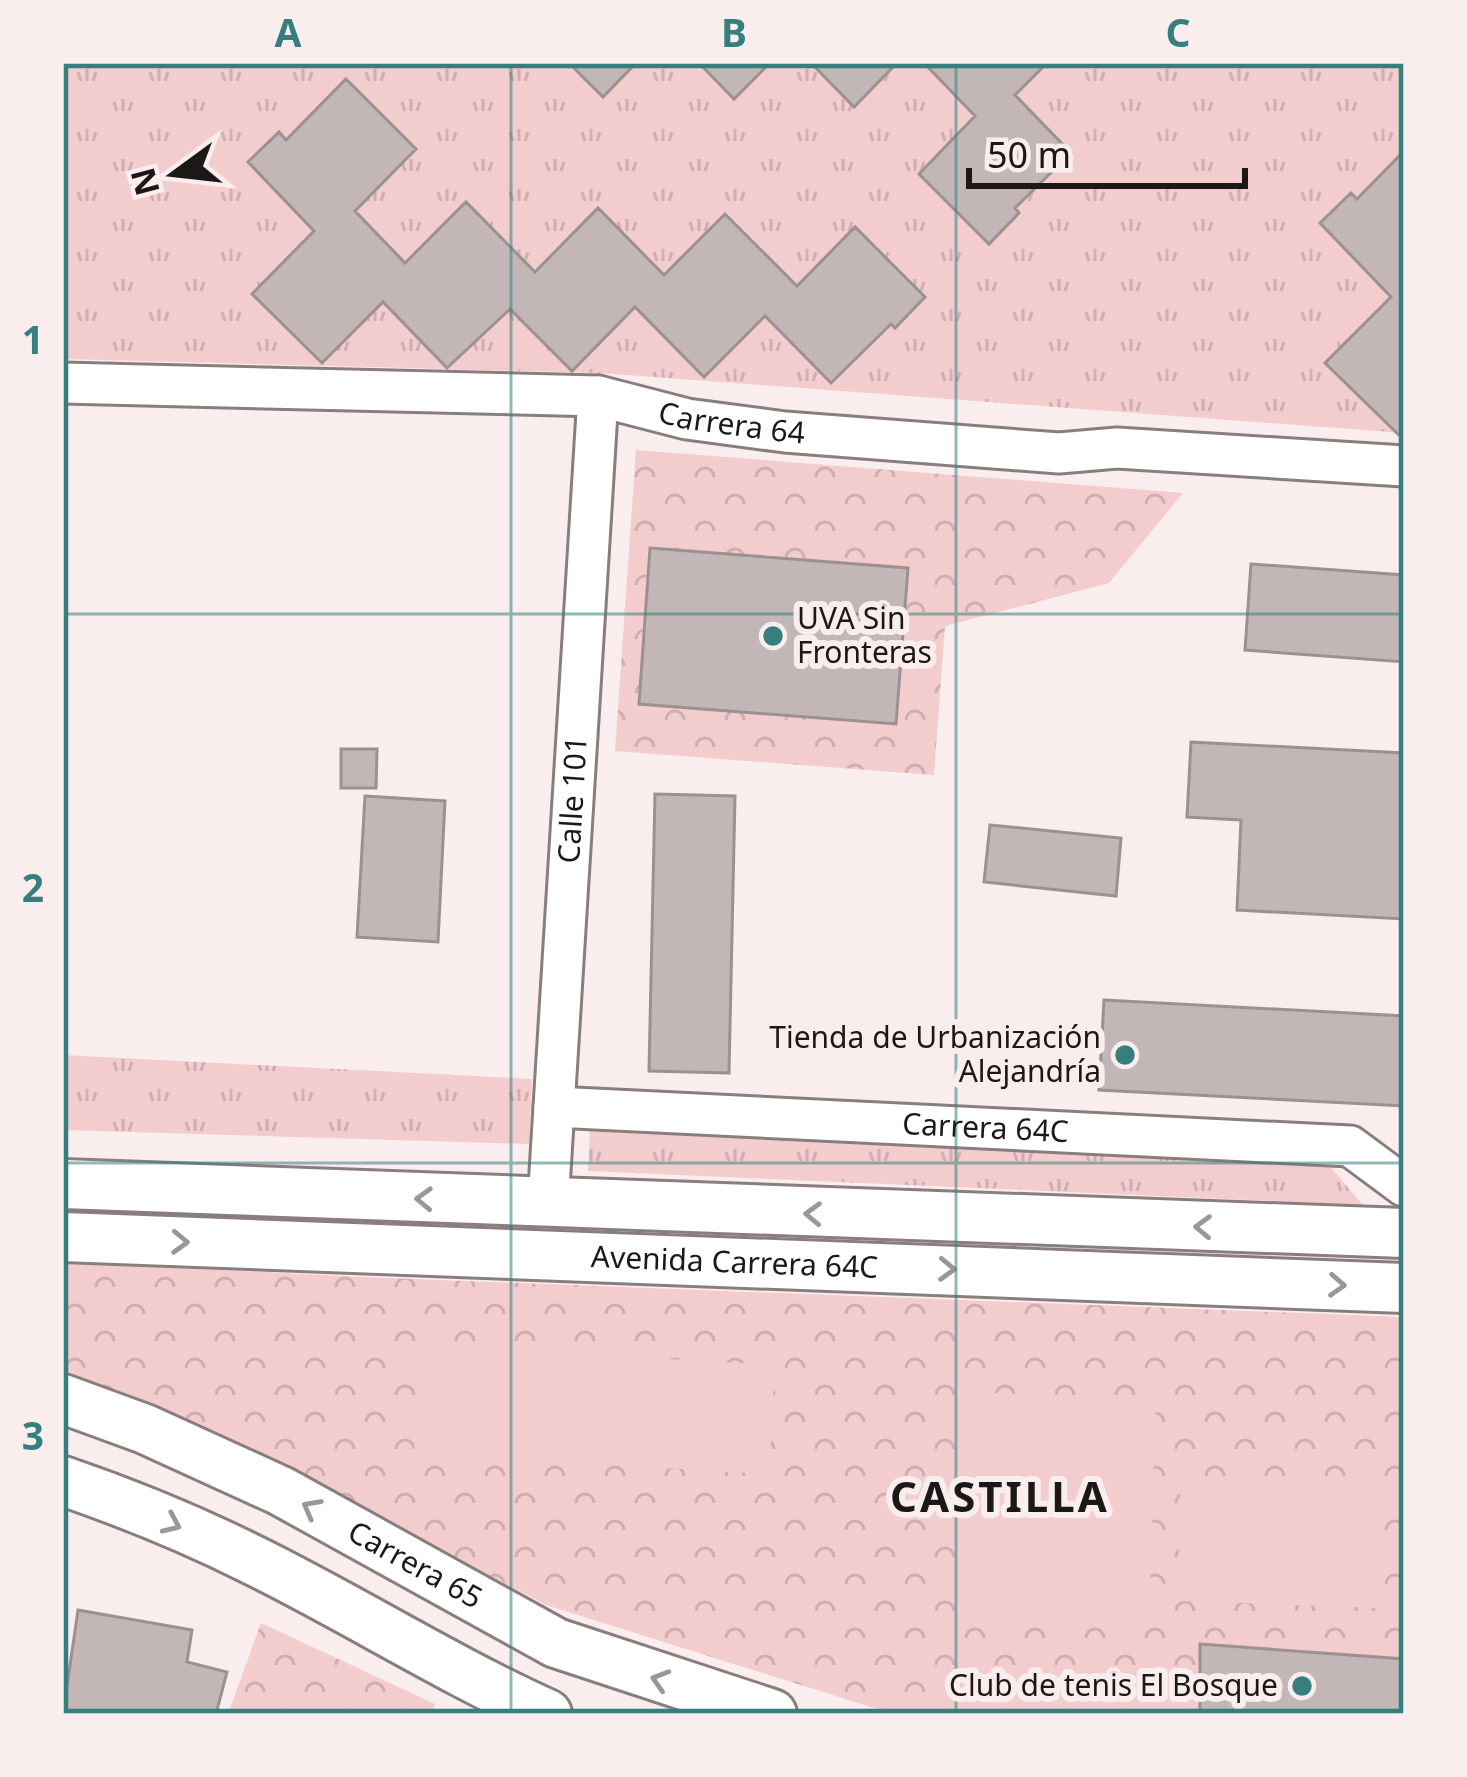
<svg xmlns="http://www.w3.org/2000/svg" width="1467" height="1777" font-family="'Noto Sans',sans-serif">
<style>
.grass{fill:url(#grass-tufts)}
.forest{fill:url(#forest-crowns)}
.pitch{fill:#f3ccce}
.building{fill:#c3b6b6;stroke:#9d9090;stroke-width:3}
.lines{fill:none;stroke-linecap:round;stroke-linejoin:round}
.minor-casing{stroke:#897d7e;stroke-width:45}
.major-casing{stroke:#897d7e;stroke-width:54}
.minor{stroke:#fff;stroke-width:39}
.major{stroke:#fff;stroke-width:48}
.oneway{stroke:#999797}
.grid{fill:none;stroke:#367f7f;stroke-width:3;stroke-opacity:0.55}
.poi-dot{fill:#367f7f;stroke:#faeded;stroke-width:4.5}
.labels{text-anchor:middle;stroke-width:12;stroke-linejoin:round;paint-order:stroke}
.street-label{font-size:30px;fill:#1d1818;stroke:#faeded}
.poi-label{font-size:30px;fill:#1d1818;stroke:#faeded;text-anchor:end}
.district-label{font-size:42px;font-weight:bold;letter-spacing:3px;fill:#1d1818;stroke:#faeded}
.neatline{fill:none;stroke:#367f7f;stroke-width:4.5}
.grid-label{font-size:39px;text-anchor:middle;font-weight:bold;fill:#367f7f}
</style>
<defs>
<pattern id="grass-tufts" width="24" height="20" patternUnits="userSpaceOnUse" patternTransform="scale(3)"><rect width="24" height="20" fill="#f3ccce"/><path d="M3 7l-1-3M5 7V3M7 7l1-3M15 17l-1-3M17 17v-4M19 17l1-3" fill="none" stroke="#d0aeb0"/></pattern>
<pattern id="forest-crowns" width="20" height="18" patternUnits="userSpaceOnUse" patternTransform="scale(3)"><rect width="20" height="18" fill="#f3ccce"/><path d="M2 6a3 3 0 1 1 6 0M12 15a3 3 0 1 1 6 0" fill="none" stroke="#d0aeb0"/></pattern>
</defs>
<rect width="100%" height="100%" fill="#faeded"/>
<!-- grass -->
<path class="grass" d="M67 63H1404V433L600 373 63 359V99Z
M63 1055 532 1079 529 1144 63 1130Z
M590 1131 1328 1164 1363 1205 588 1171Z"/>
<!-- forest -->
<path class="forest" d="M636 450 1183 493 1109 583 945 626 934 775 615 751Z
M63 1262 362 1277 1404 1317V1714H893L546 1605 287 1468 125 1393 63 1373Z
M261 1623 435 1704 431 1714H228Z"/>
<!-- pitch -->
<path class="pitch" d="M420 1345 775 1365 769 1474 414 1454Z
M962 1392 1156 1399 1149 1623 955 1616Z
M1181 1478 1384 1486 1380 1608 1177 1601Z"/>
<!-- building -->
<path class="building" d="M569 63H636L603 97Z
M699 63H770L734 99Z
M811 63H897L854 107Z
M924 63H1047L1015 95 1071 153 1015 208 1019 213 989 244 919 174 975 116Z
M346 79 416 149 355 211 405 263 466 202 535 272 598 208 664 275 725 214 797 286 855 227 925 297 895 328 891 324 831 383 765 316 704 377 635 307 572 371 510 309 447 368 383 302 322 363 252 294 314 231 248 162 279 132 286 140Z
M1404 151V440L1325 363 1391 297 1320 223 1351 193 1357 199Z
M650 548 908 568 896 724 639 704Z
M1251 564 1404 575V662L1245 650Z
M1191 742 1404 753V919L1237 910 1241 820 1187 817Z
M341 749H377L376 788H341Z
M655 794 735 796 729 1073 649 1071Z
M365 796 445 801 438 942 357 937Z
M990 825 1121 838 1116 896 984 882Z
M1104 1000 1404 1016V1106L1099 1090Z
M78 1610 192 1630 187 1662 227 1672 216 1714H63Z
M1200 1644 1404 1659V1714H1200Z"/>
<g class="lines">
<!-- minor casing -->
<g class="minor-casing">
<g id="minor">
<path id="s1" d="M63 383 598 396 687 419 785 432 1059 453 1117 448 1404 466"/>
<path id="s2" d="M554 1107 1350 1146 1404 1186"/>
<path id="s3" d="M548 1204 598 396"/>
</g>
</g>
<!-- major casing -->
<g class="major-casing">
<g id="major">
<path d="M63 1184 1404 1233"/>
<path id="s4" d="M63 1237 1404 1288"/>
<path id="s5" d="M63 1399 145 1429 281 1491 556 1643 772 1714"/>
<path d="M63 1481C127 1503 191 1529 251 1559 351 1608 445 1668 547 1714"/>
</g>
</g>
<!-- minor -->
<use href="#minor" class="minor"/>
<!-- major -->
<use href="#major" class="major"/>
</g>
<!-- one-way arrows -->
<defs><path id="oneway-chevron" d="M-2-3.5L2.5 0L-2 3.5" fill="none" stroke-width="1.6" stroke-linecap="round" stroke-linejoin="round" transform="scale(3)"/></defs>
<g class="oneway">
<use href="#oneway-chevron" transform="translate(424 1199) rotate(-178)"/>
<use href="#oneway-chevron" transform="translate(813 1214) rotate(-178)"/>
<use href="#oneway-chevron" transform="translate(1203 1227) rotate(-178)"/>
<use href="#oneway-chevron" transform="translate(180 1242) rotate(2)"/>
<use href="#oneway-chevron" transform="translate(947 1269) rotate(2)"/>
<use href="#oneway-chevron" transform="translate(1337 1285) rotate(3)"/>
<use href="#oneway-chevron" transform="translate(311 1508) rotate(-151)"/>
<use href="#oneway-chevron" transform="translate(172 1524) rotate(24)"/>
<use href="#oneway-chevron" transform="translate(660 1680) rotate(-163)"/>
</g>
<!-- grid -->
<path class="grid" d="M511 63V1714M956 63V1714M63 614H1404M63 1163H1404"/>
<!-- markers -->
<g class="poi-dot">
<circle cx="773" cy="636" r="12"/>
<circle cx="1125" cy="1055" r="12"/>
<circle cx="1302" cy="1686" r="12"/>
</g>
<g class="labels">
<!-- street labels -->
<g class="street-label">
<text dy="10" stroke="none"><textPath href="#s1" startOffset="672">Carrera 64</textPath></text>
<text dy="10" stroke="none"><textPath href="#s3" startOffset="405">Calle 101</textPath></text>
<text dy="10" stroke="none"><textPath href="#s2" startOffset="432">Carrera 64C</textPath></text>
<text dy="10" stroke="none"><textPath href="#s4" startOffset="672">Avenida Carrera 64C</textPath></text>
<text dy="10" stroke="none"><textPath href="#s5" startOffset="390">Carrera 65</textPath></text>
</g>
<!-- poi labels -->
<g class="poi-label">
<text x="797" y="629" text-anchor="start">UVA Sin<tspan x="797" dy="34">Fronteras</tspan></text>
<text x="1101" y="1048">Tienda de Urbanización<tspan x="1101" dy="34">Alejandría</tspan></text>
<text x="1278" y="1696">Club de tenis El Bosque</text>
</g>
<!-- district labels -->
<g class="district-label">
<text x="1000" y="1512">CASTILLA</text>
</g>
</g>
<!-- border -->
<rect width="1467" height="1777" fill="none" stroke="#faeded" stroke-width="132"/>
<!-- north arrow -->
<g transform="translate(174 174) rotate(255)" stroke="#faeded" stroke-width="9" paint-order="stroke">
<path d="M0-9L21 45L0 30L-21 45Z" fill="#1d1818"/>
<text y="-18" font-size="33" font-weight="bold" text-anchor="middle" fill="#1d1818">N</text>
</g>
<!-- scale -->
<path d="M969 168v18h276v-18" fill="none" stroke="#1d1818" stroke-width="6"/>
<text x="987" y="168" font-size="36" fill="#1d1818" stroke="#faeded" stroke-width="9" paint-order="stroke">50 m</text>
<rect x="66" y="66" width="1335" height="1645" class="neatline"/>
<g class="grid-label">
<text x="288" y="47">A</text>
<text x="734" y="47">B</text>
<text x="1178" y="47">C</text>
<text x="33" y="354">1</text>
<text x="33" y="902">2</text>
<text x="33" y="1450">3</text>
</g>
</svg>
